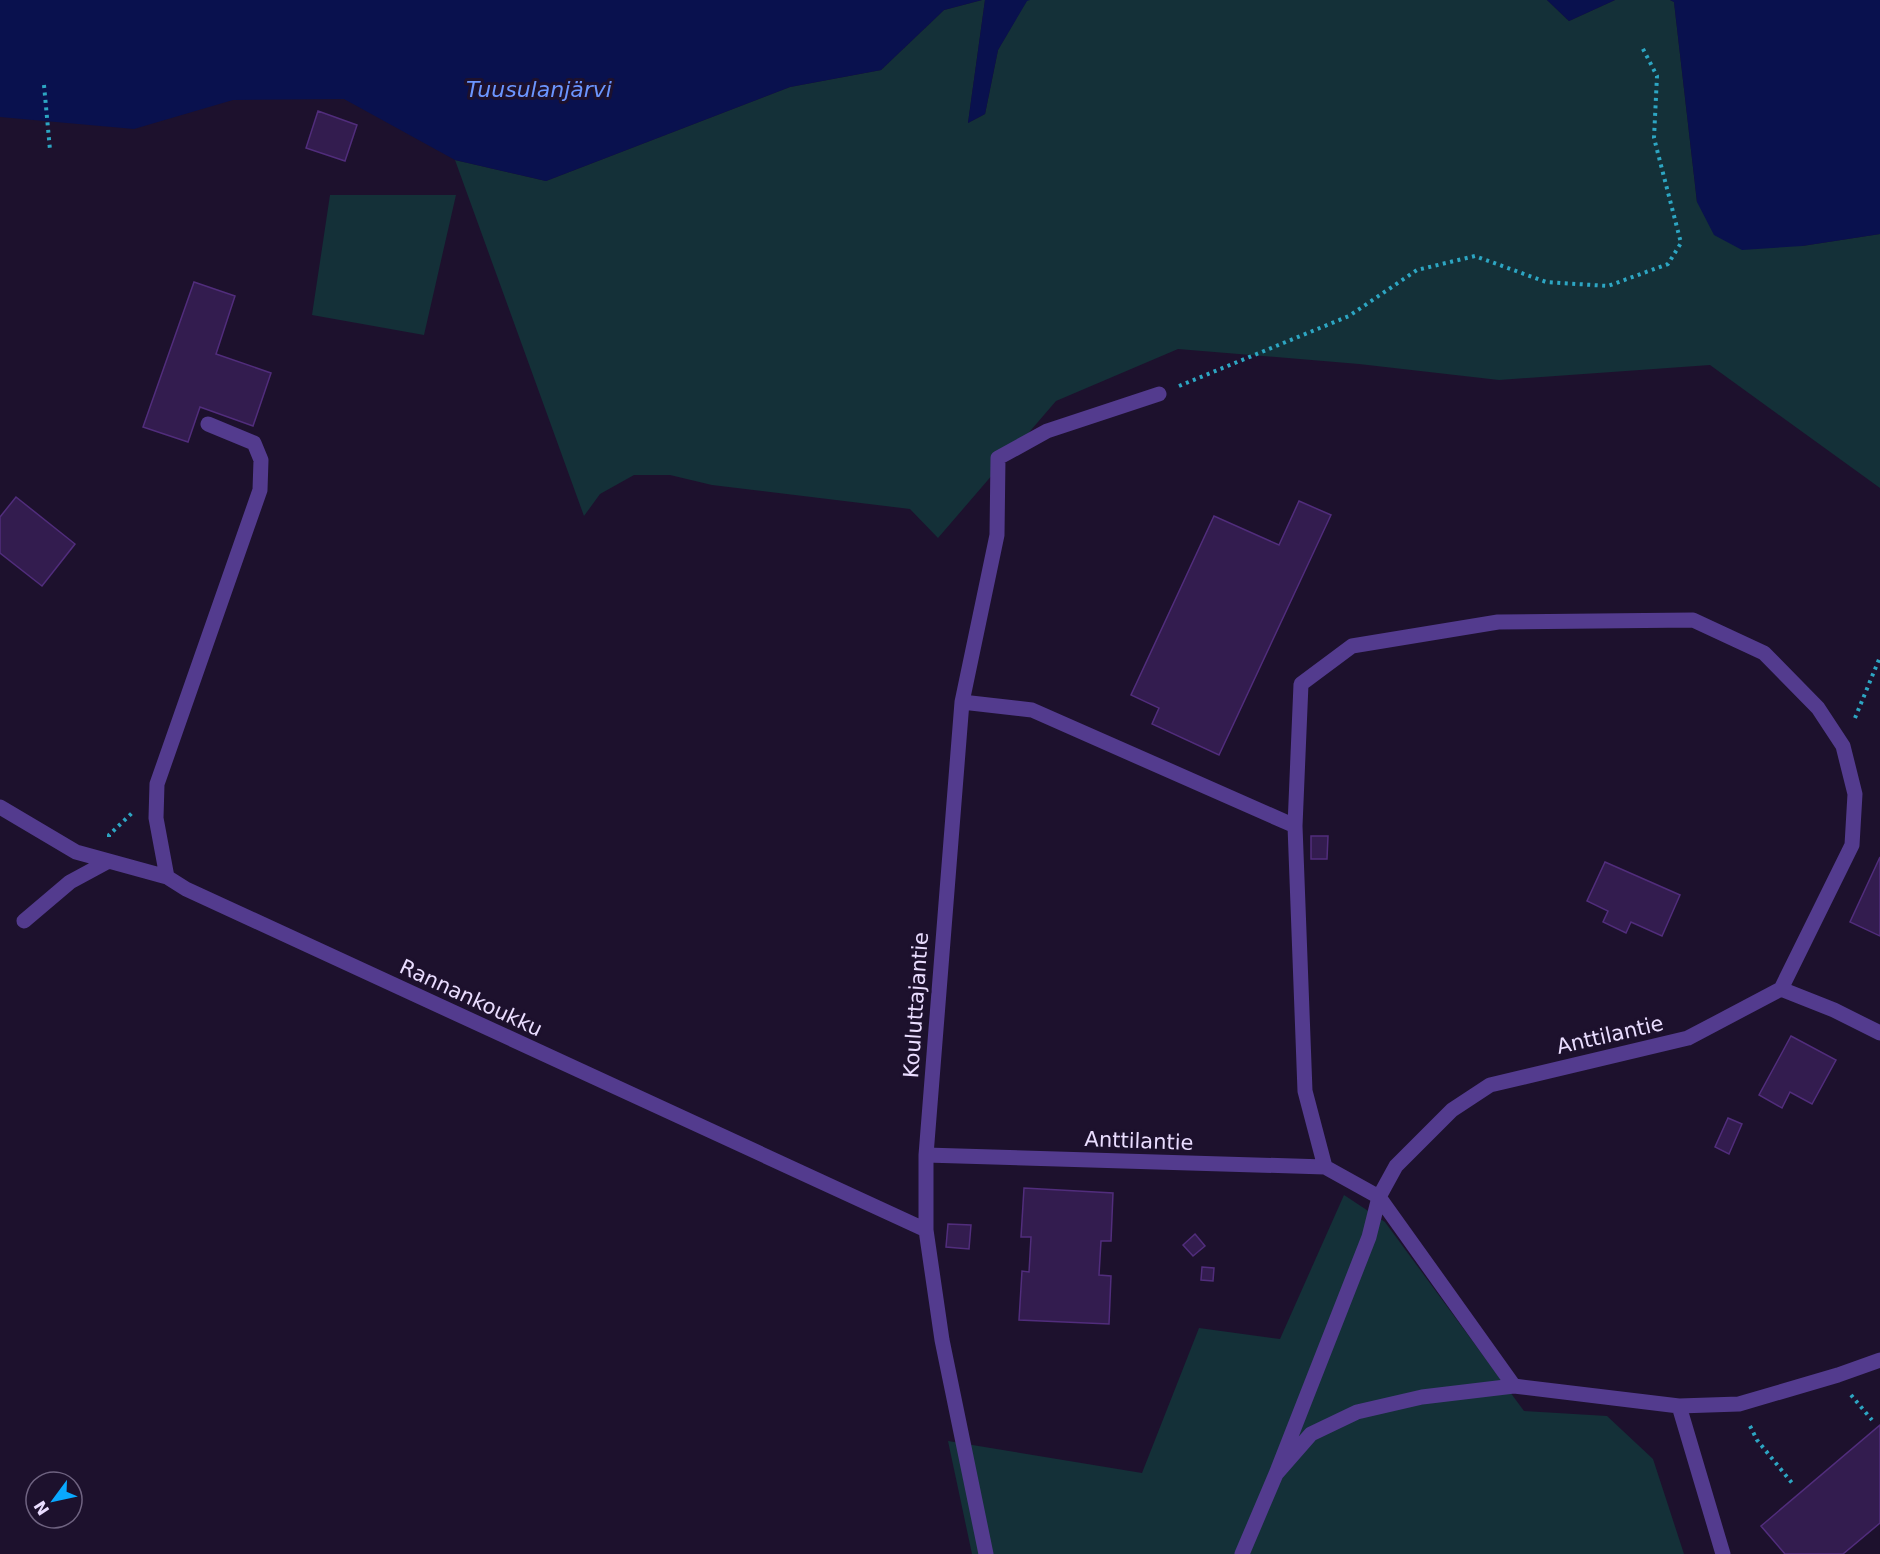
<svg xmlns="http://www.w3.org/2000/svg" width="1880" height="1554" font-family="'DejaVu Sans',sans-serif">
<style>
.green{fill:#143038}
.water{fill:#09114e}
.building{fill:#331c4f;stroke:#512d7c;stroke-width:1.5}
.lines{fill:none;stroke-linecap:round;stroke-linejoin:round}
.path{stroke:#2da6c3;stroke-width:4;stroke-dasharray:3 4.5;stroke-linecap:butt}
.minor{stroke:#533b8e;stroke-width:15}
.labels{text-anchor:middle;stroke-width:6;stroke-linejoin:round;paint-order:stroke}
.street-label{font-size:21px;fill:#eaddff;stroke:#1d112d}
.water-label{font-size:22px;font-style:italic;fill:#6b95ff;stroke:#1d112d}
</style>
<rect width="100%" height="100%" fill="#1d112d"/>
<!-- green -->
<path class="green" d="M982 0H985L968 123 985 114 998 50 1027 0H1547L1569 21 1615 0H1670L1674 2 1697 202 1802 246 1880 234V488L1710 365 1499 380 1359 364 1178 349 1056 401 938 538 910 509 712 485 670 475H634L600 494 584 516 455 160 546 181 790 87 881 70 944 10Z
M330 195H456L424 335 312 315Z
M1344 1195 1385 1222 1524 1411 1607 1416 1653 1459 1684 1554H972L948 1441 1142 1473 1199 1328 1280 1339Z"/>
<!-- water -->
<path class="water" d="M0 0H982L944 10 881 70 790 87 546 181 455 160 344 99 233 100 134 129 0 117Z
M985 0H1030L1027 1 998 50 985 114 968 123Z
M1547 0H1615L1569 21Z
M1670 0H1880V234L1802 246 1742 250 1714 235 1697 202 1674 2Z"/>
<!-- building -->
<path class="building" d="M318 111 357 125 345 161 306 148Z
M194 282 235 296 216 354 271 373 253 426 200 407 188 442 143 427Z
M16 497 75 544 42 586 0 553V517Z
M1299 501 1331 515 1219 755 1152 724 1159 708 1131 695 1214 516 1279 545Z
M1311 836H1328L1327 859H1311Z
M1880 857V936L1850 922Z
M1605 862 1680 895 1662 936 1631 922 1626 933 1603 922 1608 911 1587 901Z
M1791 1036 1836 1060 1812 1104 1790 1092 1782 1108 1759 1095Z
M1728 1118 1742 1124 1729 1154 1715 1147Z
M1024 1188 1113 1193 1111 1241H1101L1099 1275 1111 1276 1109 1324 1019 1320 1022 1271 1029 1272 1031 1237H1021Z
M948 1224 971 1225 969 1249 946 1247Z
M1195 1234 1205 1246 1193 1256 1183 1245Z
M1202 1267 1214 1268 1213 1281 1201 1280Z
M1880 1425V1523L1843 1554H1785L1761 1526Z"/>
<g class="lines">
<!-- path -->
<path class="path" d="M44 85 50 150
M1179 386 1349 316 1417 270 1475 256 1546 282 1608 286 1668 264 1681 243 1654 138 1657 76 1642 47
M1855 718 1880 657
M109 837V835L132 813
M1851 1395 1872 1420
M1750 1426 1757 1440 1792 1483"/>
<!-- minor -->
<path class="minor" d="M962 702 1032 710 1295 826
M0 807 76 852 167 877 186 889 926 1230
M167 877 156 818 157 784 260 490 261 460 254 443 208 424
M24 921 70 882 107 862
M926 1155 1325 1167 1379 1197 1514 1386
M1325 1167 1305 1091 1295 826 1301 684 1352 646 1498 622 1693 620 1764 653 1818 708 1843 746 1855 794 1852 845 1781 989
M1679 1406 1723 1554
M1276 1474 1369 1237 1379 1197 1396 1166 1452 1110 1490 1085 1688 1038 1781 989 1834 1010 1880 1033
M986 1554 942 1340 926 1230V1155L962 702 997 535 998 458 1047 431 1159 394
M1242 1554 1276 1474 1311 1434 1357 1412 1422 1397 1514 1386 1679 1406 1739 1404 1838 1375 1880 1360"/>
</g>
<g class="labels">
<!-- street labels -->
<g class="street-label">
<text transform="translate(471 998) rotate(25)" y="7">Rannankoukku</text>
<text transform="translate(916 1005) rotate(-86)" y="7">Kouluttajantie</text>
<text transform="translate(1610 1035) rotate(-13)" y="7">Anttilantie</text>
<text transform="translate(1139 1141) rotate(2)" y="7">Anttilantie</text>
</g>
<!-- water labels -->
<g class="water-label">
<text x="539" y="97">Tuusulanjärvi</text>
</g>
</g>
<!-- north arrow -->
<g transform="translate(54 1500) rotate(237)"><circle r="28" fill="#1d112d" stroke="#6f6381" stroke-width="1.5"/>
<path d="M0-4.5L10 22L0 15L-10 22Z" fill="#09a8ff"/>
<text y="-9" font-size="16" font-weight="bold" text-anchor="middle" fill="#eaddff">N</text>
</g>
</svg>
